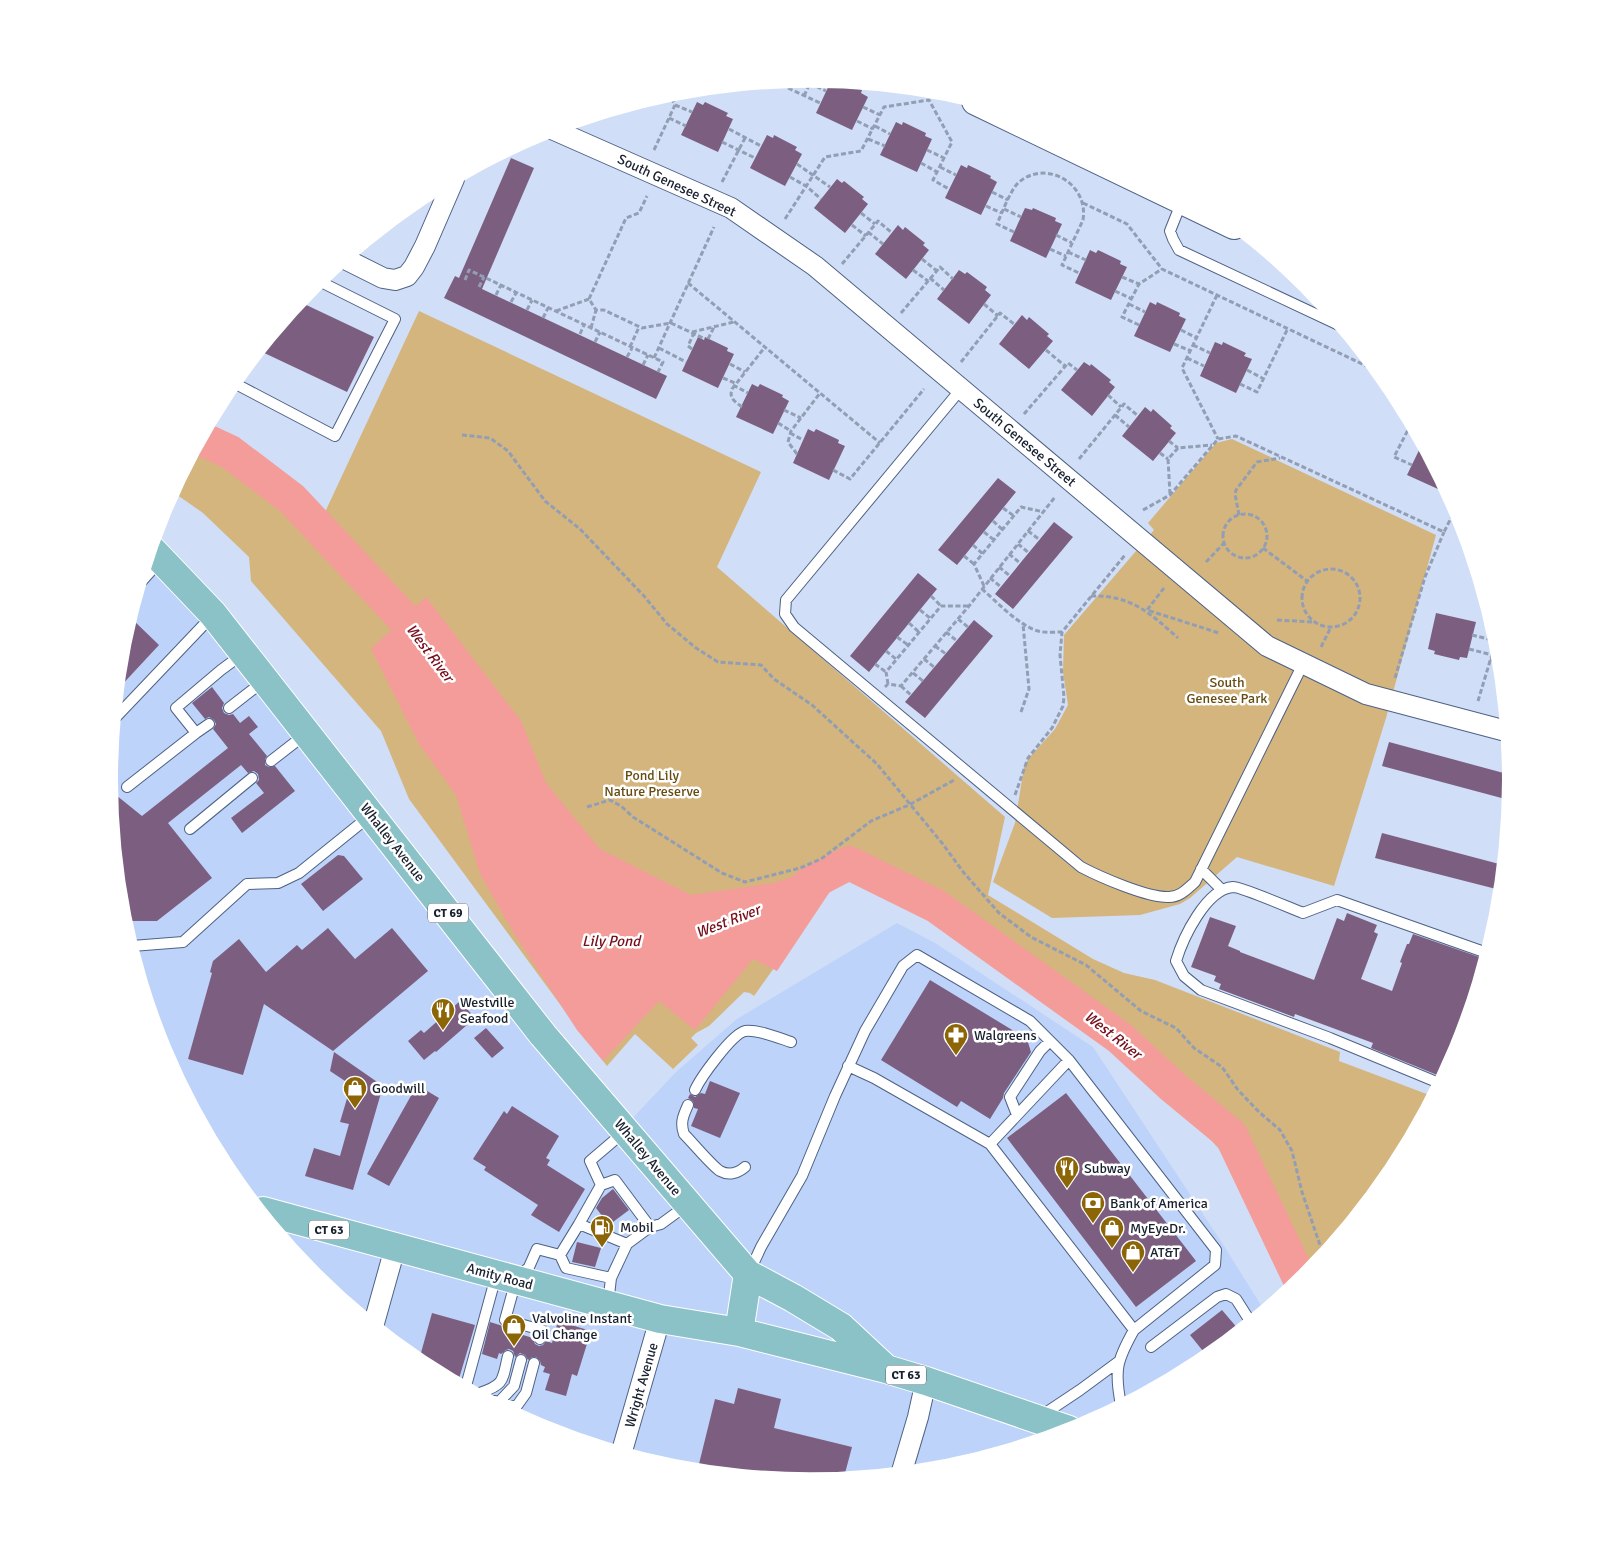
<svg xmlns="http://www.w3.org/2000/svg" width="1621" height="1559" font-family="Signika,sans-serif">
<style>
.built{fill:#bed3f9}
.green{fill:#d4b57e}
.water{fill:#f49c99}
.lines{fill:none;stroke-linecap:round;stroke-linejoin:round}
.river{stroke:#f49c99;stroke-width:34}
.building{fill:#7c5f80}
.lane-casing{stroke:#4e6285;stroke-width:12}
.street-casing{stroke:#4e6285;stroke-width:22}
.secondary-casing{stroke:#4e6285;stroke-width:30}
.primary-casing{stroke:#fff;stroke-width:30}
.path{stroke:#929eb3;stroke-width:3;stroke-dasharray:5 2.5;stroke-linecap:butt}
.lane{stroke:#fff;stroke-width:10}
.street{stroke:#fff;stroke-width:20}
.secondary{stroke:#fff;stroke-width:28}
.primary{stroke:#8ac2c7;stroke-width:28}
.labels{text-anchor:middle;stroke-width:5;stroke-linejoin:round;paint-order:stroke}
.shield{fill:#fff;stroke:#5d636d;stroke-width:1}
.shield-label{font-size:12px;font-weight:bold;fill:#18202f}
.street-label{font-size:14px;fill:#18202f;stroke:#fff}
.park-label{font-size:14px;fill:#674c11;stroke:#fff}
.poi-label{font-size:14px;fill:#18202f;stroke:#fff;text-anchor:start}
.water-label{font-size:15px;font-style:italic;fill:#760f1c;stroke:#fff}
</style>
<rect width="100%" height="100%" fill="#d0def7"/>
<!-- built -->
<path class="built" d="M148 561 215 628 627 1124 676 1072 737 1019 897 923 935 943 1093 1047 1224 1246 1264 1310 1200 1362 1078 1427 947 1467 810 1480 674 1467 542 1427 421 1362 315 1275 228 1169 163 1047 123 916 110 779 123 643Z"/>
<!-- green -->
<path class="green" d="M419 311 761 472 717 567 1005 817 988 895 1093 959 1124 973 1155 980 1340 1052 1339 1061 1432 1096 1393 1169 1306 1275 1291 1287 1220 1150 1139 1062 1024 977 976 947 885 873 856 853 754 996 750 993 744 992 709 1026 696 1033 691 1038 698 1045 673 1069 635 1034 607 1066 579 1030 409 799 381 731 251 581 249 557 203 513 173 492 201 440 235 455 266 473 284 491 302 516 319 525Z
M1232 439 1436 535 1386 718 1334 886 1237 857 1190 898 1180 904 1140 915 1052 918 993 882 1015 823 1024 767 1029 758 1055 729 1068 705 1063 672 1064 635 1154 530 1148 523 1216 443Z"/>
<!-- water -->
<path class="water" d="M426 597 521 721 546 783 600 849 691 895 774 883 857 854 849 863 777 971 753 959 695 1030 659 1001 603 1061 577 1030 515 935 480 874 456 795 419 744 371 649Z"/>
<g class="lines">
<!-- river -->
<path class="river" d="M202 439 230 452 292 499 408 623 431 654
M809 884 849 863 936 906 1120 1038 1173 1087 1231 1135 1300 1280"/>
</g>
<!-- building -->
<path class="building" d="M831 81 843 82 862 90 861 93 868 97 852 130 816 113Z
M697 102 703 105 705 102 728 113 726 116 733 119 718 152 681 135Z
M896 122 902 125 903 122 926 133 925 136 932 139 917 172 880 155Z
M767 135 773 138 774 135 797 147 795 150 802 154 785 186 750 168Z
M511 158 534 168 482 289 667 376 656 399 444 298 455 276 459 278Z
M961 165 967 168 968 165 991 176 990 178 997 182 981 215 945 198Z
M837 179 842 183 844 181 864 197 862 199 868 204 845 233 814 208Z
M1025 208 1032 210 1033 208 1056 218 1055 221 1062 224 1046 258 1010 241Z
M898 225 903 230 905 227 925 243 923 245 929 250 906 279 875 254Z
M1090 250 1096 253 1098 250 1121 261 1120 264 1127 267 1111 300 1075 283Z
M959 270 965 274 967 272 987 287 985 290 991 295 969 324 937 299Z
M300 302 374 337 347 392 260 351Z
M1150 302 1156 305 1157 302 1180 313 1179 316 1186 319 1170 352 1134 336Z
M1022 315 1027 320 1029 317 1049 334 1047 336 1053 341 1029 369 999 344Z
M698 337 704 340 705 337 728 348 727 351 734 354 718 388 682 371Z
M1215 342 1222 345 1223 342 1246 353 1244 356 1252 359 1236 393 1200 376Z
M1084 362 1090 366 1091 364 1111 380 1109 382 1115 387 1092 416 1061 390Z
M752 384 758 387 760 384 783 395 782 397 789 401 773 434 736 417Z
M1145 407 1151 412 1153 409 1172 426 1170 428 1176 433 1153 461 1122 436Z
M808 429 814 432 816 429 839 440 838 443 845 446 829 480 793 463Z
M1422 444 1449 494 1407 475Z
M998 478 1016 492 957 565 938 550Z
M1054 522 1073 537 1013 609 995 594Z
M918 573 937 589 869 672 850 656Z
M1436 613 1476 622 1467 658 1460 657 1459 660 1434 654 1435 651 1428 649Z
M131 618 159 645 119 688 123 643Z
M974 620 993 636 925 718 905 702Z
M212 687 224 703 222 708 224 713 229 715 233 714 240 723 249 716 258 727 249 734 267 756 265 759V765L269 767 275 766 295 791 242 833 231 818 264 793 256 783 259 780 258 774 254 771 248 773 241 765 168 823 212 878 157 921H125L111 791 142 816 228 748 213 729 216 724 214 720 209 717 205 719 192 703Z
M1389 742 1511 775 1509 800 1382 766Z
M1382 833 1503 865 1500 890 1375 858Z
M338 855 344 856 363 879 323 911 301 884Z
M1347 913 1377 925 1374 932 1378 934 1361 979 1392 991 1402 963 1400 962 1407 944H1409L1413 934 1485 959 1458 1048 1442 1077 1371 1048 1373 1043 1295 1014 1294 1017 1219 989 1221 984 1214 981 1216 976 1191 967 1210 917 1236 926 1228 946 1240 951V952L1314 980 1337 918 1344 921Z
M328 928 355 959 392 928 428 971 333 1051 264 1004 243 1075 188 1059 212 973 210 972 213 961 239 939 266 972 297 945 302 950Z
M930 980 1027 1039 1031 1052 1004 1093 1003 1098 990 1119 961 1101 957 1107 881 1060Z
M460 1001 475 1018 436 1052 435 1051 424 1060 408 1041 421 1030 424 1033Z
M486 1028 504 1048 492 1058 474 1038Z
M334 1052 383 1086 353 1190 305 1176 314 1148 340 1156 349 1124 340 1122 351 1085 330 1071Z
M710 1081 740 1093 720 1138 691 1126 698 1109 694 1108 693 1101 688 1098 690 1094 695 1097 701 1093 705 1094Z
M417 1085 439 1098 389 1186 367 1174Z
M1066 1093 1196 1261 1136 1307 1007 1138Z
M512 1106 559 1136 546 1158 550 1160 547 1165 585 1189 559 1232 531 1215 538 1205 484 1170 486 1167 473 1159 504 1111 507 1114Z
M613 1189 629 1210 609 1225 596 1208 602 1198Z
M577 1242 601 1248 595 1267 572 1262Z
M1222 1310 1239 1330 1207 1356 1190 1335Z
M432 1313 475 1325 458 1382 419 1360Z
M558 1321 591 1331 577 1376 572 1374 566 1396 545 1390 550 1374 543 1372 545 1367 541 1365 540 1361 536 1357H532L528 1360 525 1355 520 1353 515 1357 513 1351 509 1349 506 1350 501 1354 499 1353 497 1359 482 1354 490 1322 506 1327V1330L533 1338 535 1344 539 1346 543 1345 546 1341 552 1343Z
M738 1388 781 1399 774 1428 852 1447 844 1477 810 1480 720 1471 721 1469 699 1464 715 1399 734 1404Z"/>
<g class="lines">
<!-- lane casing -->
<g class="lane-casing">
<path id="lane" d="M1182 201 1170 231 1173 239 1179 250 1341 326
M234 383 335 436 395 319 319 281
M961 389 786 600 785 614 794 627 1081 867C1100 877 1148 898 1169 897 1180 897 1187 889 1195 882L1303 664
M142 581 160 561
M229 708 265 680
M116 717 213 615
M196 733 209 724
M271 761 307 733
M127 787 196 733 176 708 221 670 244 653
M190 829 252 778
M1201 869 1222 890
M132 946 183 942 247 884 278 883 299 873 371 815
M848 1066 874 1078 990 1144 1134 1330C1117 1360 1114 1370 1121 1405
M1439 1083 1330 1038 1201 990 1184 976 1176 961C1183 938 1206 889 1233 887 1242 887 1290 908 1303 913L1337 900 1487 953
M695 1090C701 1077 732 1034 745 1031 757 1029 779 1038 791 1042
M688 1105C683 1116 680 1123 684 1134 692 1142 712 1166 720 1171 729 1176 738 1173 745 1167
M1017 1115 1010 1097 1040 1051 1050 1041
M990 1144 1069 1060
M601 1185 615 1180 650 1227
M579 1224 601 1185 590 1161 624 1132
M560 1255 566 1268 611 1278
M749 1273 761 1247 802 1176 835 1096 865 1031 903 966 917 955 1030 1021 1069 1060 1216 1250 1215 1265 1134 1330
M608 1304 611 1278 627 1244 650 1227 661 1224 687 1205
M540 1339 542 1330 505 1320 516 1280 529 1267 537 1249 560 1255 579 1224 627 1244
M1151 1347 1217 1297 1226 1294 1236 1299 1250 1321
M466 1386 496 1276
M480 1393C505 1384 502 1381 508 1356
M494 1401 499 1402 514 1386 521 1360
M499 1402 516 1407 526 1393 534 1363
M1041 1416 1080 1390 1118 1362"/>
</g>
<!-- street casing -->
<g class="street-casing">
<path id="street" d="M552 129 731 208 815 266 1267 646 1366 694 1506 731
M345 259 383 278 395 280 407 276 414 267 425 246 454 179
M374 1323 395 1248
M622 1451 660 1319
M902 1471 918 1417 926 1381"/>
</g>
<!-- secondary casing -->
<g class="secondary-casing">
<path id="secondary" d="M976 101 1234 225"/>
</g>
<!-- primary casing -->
<g class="primary-casing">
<path id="primary" d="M152 550 213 614 543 1035 748 1274 793 1298 841 1327 886 1369
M263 1211 660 1319 739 1332 886 1369 926 1381 1069 1430
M739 1332 748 1274"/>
</g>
<!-- path -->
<path class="path" d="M803 80 826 91
M788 88 820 103
M804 96 812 79
M675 105 692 112
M863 107 880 115
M669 118 686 126
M857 121 873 129
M875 126 890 134
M729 129 761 146
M868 139 885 146
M722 142 755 158
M654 150 675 105 670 96 667 94
M927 150 944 158
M921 163 937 172
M797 164 830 187
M940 167 956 175
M790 177 806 186 821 199
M722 182 745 138
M992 192 1008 200
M1083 203 1127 224 1162 269 1377 371
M986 206 1002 213
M1004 209 1021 217
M861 213 875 224
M785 219 825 157 861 151 884 107 929 100 952 142 933 180 949 189
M852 225 866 236
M868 232 883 244
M1014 232 997 224C1002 213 1010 191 1018 183 1046 158 1089 184 1083 220L1062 265 1079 273
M1056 235 1072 243
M1050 249 1066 256
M1068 252 1086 260
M922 259 937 271
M842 264 878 221 892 233
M913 270 928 281
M1122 277 1139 284
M930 278 944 290
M465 280 469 270 663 362 658 372
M688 283 880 443
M479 287 484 277
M1115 291 1132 299
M496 295 501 285
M1217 295 1182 368 1218 439
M589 299 626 218 639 213 647 196
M511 302 516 293
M984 304 998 316
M1129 304 1145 312
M527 310 532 300
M556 311 589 299 596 310H604L642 328 671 323 705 339
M901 313 940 267 953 279
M543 318 548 308
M1139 325 1122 317 1139 284 1162 269
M591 328 596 310
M1181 330 1197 338
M692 332 734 322
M580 334 584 325
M708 339 714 327
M595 342 600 332
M1174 344 1191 351
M1193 345 1210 353
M630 347 639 327
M659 348 686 362
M692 349 688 346 694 333
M1046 350 1065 366
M627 357 632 348
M654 358 714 227
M1187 358 1204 366
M961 362 1000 313 1014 324
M730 364 745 372
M643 365 648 355
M1247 370 1264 379
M723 378 735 383
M1240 384 1257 392 1288 328
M733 385 748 393
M1108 395 1121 407
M742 407C734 401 729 398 732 389L765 347
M784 410 801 418
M1024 414 1068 363 1077 370
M1115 415 1129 427
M778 423 791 431
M1411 424 1394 457 1412 465
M790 433 803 440
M462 435 490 438 508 451 545 501 580 529 644 596 667 624 696 648 718 662 761 665 774 679 812 705 877 764 942 843 964 873 999 913 1031 937 1086 965 1141 1011 1176 1028 1194 1048 1222 1067 1238 1090 1259 1112 1280 1130 1292 1151 1302 1192 1323 1254
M1169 441 1178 448
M1160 453 1168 459
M797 454 788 442 791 431 820 393
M1079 459 1124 404 1138 416
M833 470 850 479 924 389
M1170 494 1168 459 1178 448 1212 445
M1003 508 1014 516
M1143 510 1170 495 1218 439 1236 436 1444 532 1456 508
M1223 536a22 22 0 1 1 44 0a22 22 0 1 1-44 0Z
M1239 515 1235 494 1236 490 1257 462 1280 458
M993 521 1003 530
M1028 531 1040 540
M984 532 994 540
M1018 544 1029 553
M973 545 983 554
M1263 548 1307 581
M1009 554 1020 563
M964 556 974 564
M1206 562 1224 543
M999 567 1010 576
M1302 598a29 29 0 1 1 58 0a29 29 0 1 1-58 0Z
M990 578 1001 587
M984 586 974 564 1021 507 1044 512
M1164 588 1147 610 1219 633
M982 589C997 602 1018 625 1038 631 1045 633 1054 632 1061 632
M931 596 941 606
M1091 596C1131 595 1150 613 1178 638
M920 610 930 618
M958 619 968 627
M1277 620 1313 622
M909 623 919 632
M946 632 957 641
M1472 635 1496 641 1478 701
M897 637 908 645
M935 646 946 654
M1321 647 1331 627
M1469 649 1492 655
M886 651 896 659
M924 659 934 667
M1490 659 1500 662
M875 664 886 672
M913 673 923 681
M1395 678 1425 577 1444 532
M888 684 886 672 941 606H969
M901 686 911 695
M885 687 888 684 901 686 969 606 1055 497
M1021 712 1029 689 1023 624
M1015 795 1028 758 1052 728 1063 706 1064 697 1060 655 1062 632 1125 555
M587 807 610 800 621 806 633 817 722 873 745 882 800 868 821 859 871 821 909 805 956 779"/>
<!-- lane -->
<use href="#lane" class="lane"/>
<!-- street -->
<use href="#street" class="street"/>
<!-- secondary -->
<use href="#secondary" class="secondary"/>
<!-- primary -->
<use href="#primary" class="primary"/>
</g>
<!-- icons -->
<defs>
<g id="restaurant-pin" transform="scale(1.25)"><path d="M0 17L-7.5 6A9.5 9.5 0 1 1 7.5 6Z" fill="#8c6507" stroke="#fff"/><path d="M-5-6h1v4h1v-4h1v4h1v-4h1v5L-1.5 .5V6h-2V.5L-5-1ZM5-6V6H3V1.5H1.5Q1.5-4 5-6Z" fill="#fff"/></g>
<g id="pharmacy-pin" transform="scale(1.25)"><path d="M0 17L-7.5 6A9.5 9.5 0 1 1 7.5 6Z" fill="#8c6507" stroke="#fff"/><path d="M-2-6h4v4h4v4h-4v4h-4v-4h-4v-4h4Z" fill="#fff"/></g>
<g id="shop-pin" transform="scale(1.25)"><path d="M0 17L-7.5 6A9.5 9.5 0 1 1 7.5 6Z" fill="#8c6507" stroke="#fff"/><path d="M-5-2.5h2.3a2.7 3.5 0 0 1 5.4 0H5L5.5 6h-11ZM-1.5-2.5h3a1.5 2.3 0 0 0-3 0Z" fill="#fff"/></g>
<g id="bank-pin" transform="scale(1.25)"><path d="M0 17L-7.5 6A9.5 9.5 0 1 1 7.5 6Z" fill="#8c6507" stroke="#fff"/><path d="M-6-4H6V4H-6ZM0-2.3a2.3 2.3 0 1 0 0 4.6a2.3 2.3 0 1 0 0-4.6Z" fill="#fff"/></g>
<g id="fuel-pin" transform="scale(1.25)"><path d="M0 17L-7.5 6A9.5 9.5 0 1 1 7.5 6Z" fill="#8c6507" stroke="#fff"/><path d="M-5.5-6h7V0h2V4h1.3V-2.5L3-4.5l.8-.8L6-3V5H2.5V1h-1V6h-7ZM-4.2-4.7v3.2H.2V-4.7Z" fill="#fff"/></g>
</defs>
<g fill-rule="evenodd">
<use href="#restaurant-pin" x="443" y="1010"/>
<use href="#pharmacy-pin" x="956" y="1035"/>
<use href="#shop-pin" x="355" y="1088"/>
<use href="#restaurant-pin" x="1067" y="1168"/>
<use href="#bank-pin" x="1093" y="1203"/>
<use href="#fuel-pin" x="602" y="1227"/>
<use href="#shop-pin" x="1112" y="1228"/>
<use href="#shop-pin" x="1133" y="1252"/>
<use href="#shop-pin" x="514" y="1326"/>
</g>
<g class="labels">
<!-- shield labels -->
<g class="shield">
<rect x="428" y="903.5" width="40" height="19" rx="4"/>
<rect x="309" y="1220.5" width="40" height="19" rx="4"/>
<rect x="886" y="1365.5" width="40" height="19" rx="4"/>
</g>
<g class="shield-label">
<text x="448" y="917">CT 69</text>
<text x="329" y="1234">CT 63</text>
<text x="906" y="1379">CT 63</text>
</g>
<!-- street labels -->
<g class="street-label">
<text transform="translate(677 185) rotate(25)" y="5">South Genesee Street</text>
<text transform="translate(1025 442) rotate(40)" y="5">South Genesee Street</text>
<text transform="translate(393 842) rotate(52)" y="5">Whalley Avenue</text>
<text transform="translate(648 1157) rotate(50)" y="5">Whalley Avenue</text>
<text transform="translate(500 1276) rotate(15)" y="5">Amity Road</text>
<text transform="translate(641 1385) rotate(-74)" y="5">Wright Avenue</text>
</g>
<!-- park labels -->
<g class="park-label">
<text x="1227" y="687">South<tspan x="1227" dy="16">Genesee Park</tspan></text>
<text x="652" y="780">Pond Lily<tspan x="652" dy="16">Nature Preserve</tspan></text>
</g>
<!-- poi labels -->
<g class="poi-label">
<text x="460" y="1007">Westville<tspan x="460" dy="16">Seafood</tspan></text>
<text x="974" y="1040">Walgreens</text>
<text x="372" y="1093">Goodwill</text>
<text x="1084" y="1173">Subway</text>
<text x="1110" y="1208">Bank of America</text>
<text x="620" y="1232">Mobil</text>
<text x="1130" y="1233">MyEyeDr.</text>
<text x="1150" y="1257">AT&amp;T</text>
<text x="532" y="1323">Valvoline Instant<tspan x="532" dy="16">Oil Change</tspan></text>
</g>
<!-- water labels -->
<g class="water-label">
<text transform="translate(430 653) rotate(53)" y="5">West River</text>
<text transform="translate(728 921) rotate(-21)" y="5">West River</text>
<text x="611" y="946">Lily Pond</text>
<text transform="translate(1113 1035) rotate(38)" y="5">West River</text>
</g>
</g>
<!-- crop -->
<path d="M0 0H1621V1559H0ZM118 780a692 692 0 1 1 1384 0a692 692 0 1 1-1384 0Z" fill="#fff" fill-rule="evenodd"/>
</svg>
